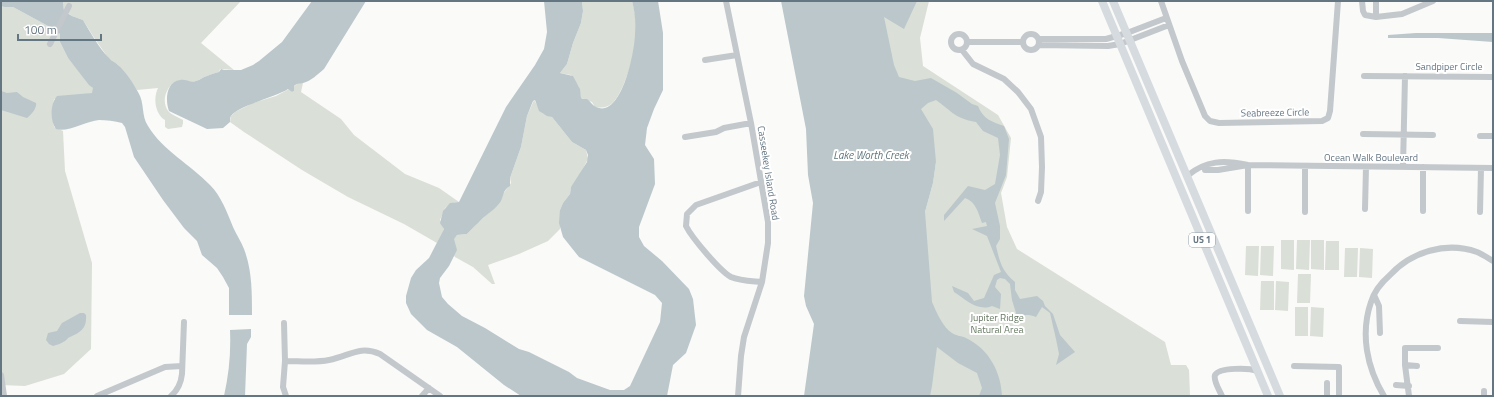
<svg xmlns="http://www.w3.org/2000/svg" width="1494" height="397" font-family="'Titillium Web',sans-serif">
<style>
.green{fill:#dadfd7}
.water{fill:#bbc7cb;fill-rule:evenodd}
.lines{fill:none;stroke-linecap:round;stroke-linejoin:round}
.minor{stroke:#c3c8cc;stroke-width:6}
.major{stroke:#d6dbdf;stroke-width:8}
.labels{text-anchor:middle;stroke-width:4;stroke-linejoin:round;paint-order:stroke}
.shield{fill:#fff;stroke:#939fa8;stroke-width:1}
.shield-label{font-size:9px;font-weight:bold;fill:#657683}
.street-label{font-size:10px;fill:#657683;stroke:#fff}
.park-label{font-size:10px;fill:#687a64;stroke:#fff}
.water-label{font-size:11px;font-style:italic;fill:#60757c;stroke:#fff}
</style>
<rect width="100%" height="100%" fill="#fafaf8"/>
<!-- green -->
<path class="green" d="M63 1H241L201 43 234 70 220 69 219 72C215 73 211 74 207 76 203 77 200 80 196 81 189 83 182 78 175 82 165 88 161 103 169 112 172 115 178 117 183 120V123L182 127 168 129 165 127V120C155 114 153 98 158 88L137 90 118 65 109 59 95 39 83 20 72 16 64 10Z
M582 1H632C641 29 634 62 622 88 616 100 611 110 595 107L592 102 581 98 579 87 571 75 560 73 567 64 573 43 581 23 583 11Z
M876 1H929L920 38 923 66 998 115 1011 138 1007 177 1001 193 1007 227 1017 249 1165 342 1171 365H1186L1189 370 1190 396H911L925 212 933 183 936 162 891 69Z
M1 5 9 7H13L48 26 60 34V42L68 58 93 88V93L54 99 52 111 54 127 63 131 65 171 92 263 91 349 64 374 25 386 1 385Z
M299 83H303L301 92 341 119 354 135 405 174 439 188 459 202 452 203 445 208 440 220 444 229 437 243 404 224 348 197 302 170 244 132 230 122 231 116 235 112 253 103 276 96 289 89 292 92 294 91V86Z
M534 100 542 113 552 117 572 142 586 150 588 159 575 184 571 187 570 194 563 203 560 210V229L548 241 519 254 488 265 495 284H492L473 267 455 257 453 254 452 240 457 235 467 234 477 223 499 204 503 194 511 183 510 178 521 147 527 116Z
M1281 240H1294V270L1281 269Z
M1297 240H1310L1309 270 1296 269Z
M1311 240H1324V270L1311 269Z
M1326 241H1339V270H1325Z
M1246 246H1259L1258 276 1245 275Z
M1261 246H1274L1273 276 1260 275Z
M1345 248H1358L1357 277H1344Z
M1360 248 1373 249 1372 278 1359 277Z
M1298 274H1311L1310 303H1297Z
M1261 281H1274V310H1260Z
M1276 281 1289 282 1288 311 1275 310Z
M1295 307H1308V336H1295Z
M1311 307 1324 308 1323 337 1310 336Z"/>
<!-- water -->
<path class="water" d="M1 1H63L64 11 72 16 83 20C91 33 98 47 109 58 111 61 115 62 118 65 126 72 133 83 138 92 145 103 141 116 148 126 163 151 190 164 210 185 221 196 227 212 233 227 236 234 241 241 244 249 252 270 252 292 252 315H229V288L223 277 217 268 202 255 197 241 184 228 163 200 134 157 125 127 122 123C115 121 106 120 99 120 86 121 67 133 56 129 50 121 50 104 57 96L92 93 93 88 89 85 68 58 60 42V34L48 26 13 7H5L1 6Z
M312 1H366L324 69C318 74 311 81 303 83 299 84 297 83 294 86V91L292 92 288 89C276 97 237 106 231 116 230 117 230 120 230 122L223 128 207 129 169 111C165 100 166 82 180 80 186 79 190 83 196 81 200 80 203 77 207 76 211 74 215 73 219 72L221 69 224 70H241L253 65 259 61 282 42Z
M544 1H582L583 11 581 23 573 43 567 64 560 73 573 76 580 89 581 98 583 99H587C590 101 592 105 596 107 622 119 635 50 635 34 636 24 635 11 632 1H658L663 33V90L654 109 647 128 645 145 654 159 655 184 639 227V237L644 246 662 261 689 289 693 299 696 325 686 353 673 365 667 396H521L504 385 457 347 427 330 411 314 406 303V296L411 278 416 270 429 258 444 229 440 223 443 211 450 203 459 202 506 107 535 65 544 49 547 32ZM535 100 539 111 547 116 552 117 572 142 586 150 588 155 587 162 571 187 570 194 563 203 560 210 559 223 563 237 579 257 655 295 662 303 660 322 630 386 624 390H610L577 378 569 372 529 352 519 349 485 328 462 316 448 304 442 297 439 283 440 278 449 266 457 250 454 239 457 235 467 234C471 230 474 226 478 223 484 216 493 211 499 204 504 198 502 190 510 186V178L521 147 527 116 533 101Z
M781 1H917L904 29 884 17 894 65 899 77 915 81 931 78 957 93 972 104 978 106C983 119 992 122 1004 126L1009 139 1006 175 995 203 1000 226V239L996 246C1000 263 1002 271 1015 282V290L1020 299 1037 296 1043 301 1045 306 1053 314 1060 335 1075 352 1056 365 1059 354 1056 339 1050 313 1042 307 1036 317C1025 313 1021 315 1013 323L1016 313 1012 300 1010 284 1005 279 1000 278 997 280 995 287 1001 294 1000 309 992 306C978 312 965 299 954 292L952 286 968 293 974 301 984 298 994 275 1001 272 987 236 972 229 987 226 986 222 982 223C978 212 976 202 965 198L944 221V215L968 186 985 190 995 184 1000 155 998 138 983 131 976 122C954 118 953 112 936 100L928 103 921 109 933 129 936 162 933 183 925 212 932 302C936 311 943 328 952 333 956 336 962 336 966 338 989 349 1001 372 1002 396H979L982 388 977 373 958 363 937 347 932 386 930 396H804L814 324 806 306 804 296 813 203 808 175 806 129Z
M1416 33H1493V42L1438 38H1388V35Z
M1 91 7 93 17 92 23 97 36 103C37 108 32 114 27 118L1 110Z
M80 313H84L86 315C87 328 81 332 70 337 66 339 69 338 65 341 62 343 57 345 53 346L49 344 46 340 48 333 57 331 62 323Z
M251 329V337L247 344 245 396H224C229 374 231 353 230 330Z"/>
<g class="lines">
<!-- minor -->
<path class="minor" d="M726 1 751 123 768 222V243L762 282 744 337 741 356 738 396
M1161 1 1182 61 1205 116 1210 121 1219 123 1322 121 1328 118 1330 111 1338 1
M1362 1 1363 11 1365 15 1376 17V1
M1376 17 1402 14 1433 1
M1023 42a8 8 0 1 1 16 0a8 8 0 1 1-16 0Z
M951 42a8 8 0 1 1 16 0a8 8 0 1 1-16 0Z
M1039 39H1106L1127 33 1166 18
M968 42H1023
M50 44 69 6
M1039 45 1108 46 1120 44 1169 25
M962 50 973 64 1004 79 1018 92 1031 109 1041 137 1042 167 1041 192 1038 201
M705 60 737 55
M1364 76 1493 77
M1363 134 1433 135
M1480 136H1493
M685 137 716 132 724 128 751 123
M1403 167 1405 76
M1205 170H1218L1248 165V211
M1187 176C1206 160 1224 160 1248 165L1493 168
M761 182 696 205 687 214 686 226C692 238 720 271 731 277 740 281 752 281 762 282
M1365 209 1366 167
M1423 211V167
M1305 212V166
M1480 212 1481 168
M1374 295 1379 306 1380 333
M1460 321 1493 322
M284 323 285 361 283 387 286 396
M285 361C299 361 315 363 329 360 350 356 359 345 380 354L440 396
M1405 365 1417 366
M1294 366 1339 367V396
M1 375 4 396
M1396 385 1409 386
M1484 391V396
M97 396 165 367 182 366
M171 396C178 390 181 383 182 374L184 322
M422 396 429 388
M1222 396C1220 391 1213 381 1215 375 1219 367 1250 368 1257 371
M1327 396V383
M1384 396C1367 368 1360 334 1371 302 1374 292 1382 282 1390 275 1411 252 1446 241 1477 252 1482 254 1488 258 1493 261
M1409 396 1405 365V348H1438"/>
<!-- major -->
<path class="major" d="M1102 1 1268 396
M1113 1 1280 396"/>
</g>
<g class="labels">
<!-- shield labels -->
<rect class="shield" x="1189" y="233" width="26" height="14" rx="3"/>
<g class="shield-label">
<text x="1202" y="243">US 1</text>
</g>
<!-- street labels -->
<g class="street-label">
<text x="1449" y="70">Sandpiper Circle</text>
<text transform="translate(1275 112) rotate(-1)" y="4">Seabreeze Circle</text>
<text x="1371" y="161">Ocean Walk Boulevard</text>
<text transform="translate(769 173) rotate(81)" y="4">Casseekey Island Road</text>
</g>
<!-- park labels -->
<g class="park-label">
<text x="997" y="321">Jupiter Ridge<tspan x="997" dy="12">Natural Area</tspan></text>
</g>
<!-- water labels -->
<g class="water-label">
<text x="871" y="159">Lake Worth Creek</text>
</g>
</g>
<!-- border -->
<rect width="1494" height="397" fill="none" stroke="#657683" stroke-width="4"/>
<!-- scale -->
<path d="M18 34v6h83v-6" fill="none" stroke="#657683" stroke-width="2"/>
<text x="24" y="34" font-size="12" fill="#657683" stroke="#ffffff" stroke-width="3" paint-order="stroke">100 m</text>
</svg>
